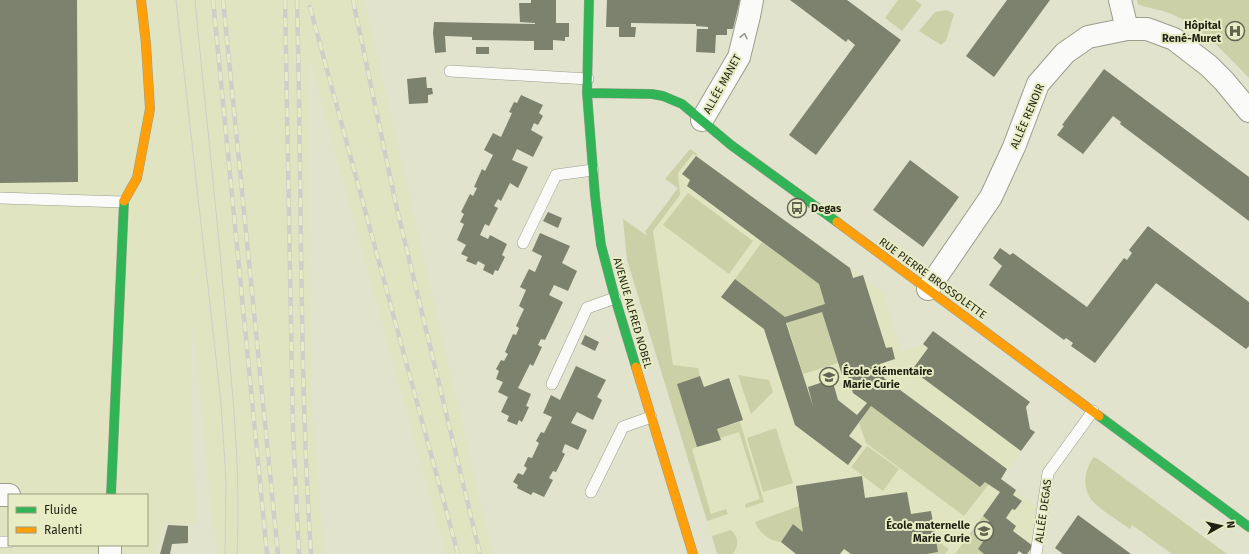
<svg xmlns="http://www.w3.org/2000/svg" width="1249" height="554" font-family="'Fira Sans',sans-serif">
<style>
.built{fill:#e1e4c0;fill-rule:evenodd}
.green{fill:#ccd0a6}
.building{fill:#7c826d;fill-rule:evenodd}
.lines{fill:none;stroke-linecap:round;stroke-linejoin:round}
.lane-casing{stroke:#9b9d8c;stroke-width:12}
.street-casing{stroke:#9b9d8c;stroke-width:24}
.fast-casing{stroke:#9b9d8c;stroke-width:10}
.slow-casing{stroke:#9b9d8c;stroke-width:10}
.lane{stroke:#fafbf8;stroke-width:11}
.street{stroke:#fafbf8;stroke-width:22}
.fast{stroke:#30b455;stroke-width:9}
.slow{stroke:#ff9f0a;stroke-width:9}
.tram{stroke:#cfcfca;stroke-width:1}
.rail-casing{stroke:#cfcfca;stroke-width:4.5}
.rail{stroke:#e8ecc4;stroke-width:3;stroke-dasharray:9;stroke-linecap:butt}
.oneway{stroke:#979990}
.labels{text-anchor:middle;stroke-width:4;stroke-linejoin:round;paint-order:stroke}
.poi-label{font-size:11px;font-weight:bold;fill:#1f2112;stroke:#e8ecc4;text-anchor:end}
.street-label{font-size:11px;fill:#1f2112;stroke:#e8ecc4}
</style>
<rect width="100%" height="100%" fill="#e1e3cd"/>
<!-- built -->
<path class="built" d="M0 0H364L492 554H446L309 56 311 389 324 554H216L217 546 212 517H211L208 470 192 322V450L196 524 163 523 156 554H0ZM9 495H147V545H9Z
M693 153 864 277 884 294 901 352 923 344 933 331 1030 402 1027 408 1030 429 1021 451 1001 479 1037 507 1033 546 1023 554 1019 551 1017 554H717L627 260 623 219 646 235 679 191 678 173Z"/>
<!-- green -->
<path class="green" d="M898 0H915L922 5 902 31 885 18Z
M1137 0H1249V78C1226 54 1201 26 1169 13 1161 10 1151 8 1142 6L1138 4Z
M947 10 954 14 946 41 941 45 919 31 935 12Z
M690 149 697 154 696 156 693 154 678 173 680 195 653 231 673 365 698 368 700 376 677 384 697 447 692 449 711 514 726 509 728 514 707 521 627 260 623 219 646 235 647 234 645 232 678 188 665 179Z
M688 193 753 241 729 274 663 225Z
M762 242 819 284 827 310 822 312 838 363 803 374 785 317 735 279Z
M738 375 769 380 773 392 751 414Z
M871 406 980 487 985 482 989 484 964 516 866 443 859 423Z
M740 422 764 502 746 508 745 504 760 499 739 432 720 438 717 429Z
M776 428 793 483 763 492 747 438Z
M867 446 899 469 883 491 851 467Z
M1094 457 1098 459 1227 554H1172L1132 525 1130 529C1120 522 1096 507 1090 498 1082 485 1085 468 1094 457Z
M799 506 803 532 793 524 781 542C768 540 760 533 755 522Z
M983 516 989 521 979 536 984 540 978 549 984 554H955Z
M731 530C739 538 739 545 733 554H717L712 536Z
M936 540 949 549 945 554H927L938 552Z"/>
<!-- building -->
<path class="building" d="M0 0H77L78 182 0 183Z
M531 0H556V23H569V37H565V41L553 40V50H534V41L472 40V37L445 36 446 52 435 53 433 33 434 22 535 24V23L520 22 519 3H531Z
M607 0H740L733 29H727V35H716L715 53 696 52 697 29H708V27L696 26V24L631 23V27H636L635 37H619V27H606Z
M790 0H847L901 40 816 155 789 135 855 45 848 39 846 42Z
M1007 0H1050L994 77 966 56Z
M476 47H489V54H476Z
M1104 69 1249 177V221L1120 124 1121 122 1113 116 1083 154 1057 135 1064 126 1062 125Z
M426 77 427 88H432L433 94 428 95V103L409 104 407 79Z
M521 95 543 105 539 113 543 116 538 125 534 123 531 130 543 137 533 157 517 149 512 160 528 167 518 188 510 183 501 201 498 199 494 206 498 208 489 226 485 224 480 235 488 239 490 235 507 244 502 255 505 257 498 271 495 270 493 275 483 270 485 265 478 261 476 265 466 261 468 257 461 254 466 245 457 240 464 224 460 222 464 214 461 212 470 194 473 196 477 188 474 187 482 169 485 171 493 155 484 150 493 133 501 137 512 113 509 112 514 102 517 103Z
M696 156 850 268 853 278 863 275 886 348 892 347 895 359 880 364 884 378 1007 469 1001 479 1016 490 1013 495 1022 501 1015 510 1012 509 1006 518 1016 526 1013 531 1033 546 1027 554H1023L1019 551 1017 554H984L978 549 984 540 979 536 989 521 983 516 1000 492 985 482 980 487 871 406 849 436 862 446 848 465 795 425 764 329 721 297 735 279 785 317 825 304 819 284 687 186 690 180 682 174ZM822 312 842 375 847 373 853 393 867 403 857 415 838 400 832 379 808 387 813 406 786 323Z
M910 160 959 197 923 247 873 210Z
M548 212 562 218 558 228 543 221Z
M1148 226 1249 302V346L1246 349 1156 283 1095 363 1071 346 1073 343 1066 338 1064 340 989 285 1002 266 993 258 1000 248 1010 255 1013 253 1087 307 1124 258 1127 260 1132 253 1129 250Z
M540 233 570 246 562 263 577 271 568 291 554 285 549 295 563 302 545 340 541 339 538 345 542 347 533 366 530 364 518 388 531 394 526 406 529 407 522 422 519 420 517 425 507 421 509 416 501 412 508 397 498 392 503 382 496 379 499 371 496 369 501 360 504 361 508 354 505 352 513 334 516 335 519 328 516 326 524 309 519 306 526 290 520 287 529 269 535 272 542 256 532 251Z
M933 331 1030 402 1026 407 1030 429 1035 432 1021 451 912 370 928 348 923 344Z
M585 335 599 342 595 351 581 344Z
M576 366 606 380 597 397 602 400 593 420 577 412 571 423 587 430 578 450 565 444 562 452 565 454 556 472 553 471 549 478 553 480 544 497 533 492 531 495 517 488 518 485 513 482 518 473 523 475 527 468 524 466 528 457 532 458 539 443 536 441 541 432 544 433 552 417 543 413 551 395 560 400Z
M700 376 704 387 729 378 743 420 717 429 721 440 697 447 677 384Z
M862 476 865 498 907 492 911 514 931 511 938 552 927 554H851L844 549 840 554H796L781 542 793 524 803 532 796 486Z
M1078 515 1131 554H1063L1055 548Z
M168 525 188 526V543L172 544 170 554H160Z"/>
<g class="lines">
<!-- lane casing -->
<g class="lane-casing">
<path id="lane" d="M450 71 588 79
M0 198 123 202
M523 243 556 175 593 170
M552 384 587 308 615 298
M591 492 623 427 651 417
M0 542H9
M1036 554 1048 473 1093 411"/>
</g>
<!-- street casing -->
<g class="street-casing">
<path id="street" d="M1120 0 1127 29
M702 120 739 57 749 16 752 0
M928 289 991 197 1014 147 1038 84 1065 53 1088 37 1127 29H1147L1174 39 1209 66 1224 81 1249 111
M0 495H9
M110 554V545"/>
</g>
<!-- fast casing -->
<g class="fast-casing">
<path id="fast" d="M589 0 587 93 595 196 601 245 615 298 636 367
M587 93 652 94 663 96 682 104 731 145 837 222
M1099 416 1249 527
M111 495 124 201"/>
</g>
<!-- slow casing -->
<g class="slow-casing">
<path id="slow" d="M124 201 137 178 150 109 146 44 141 0
M837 222 1099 416
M636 367 693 554"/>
</g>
<!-- lane -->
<use href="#lane" class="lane"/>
<!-- street -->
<use href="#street" class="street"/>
<!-- fast -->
<use href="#fast" class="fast"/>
<!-- slow -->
<use href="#slow" class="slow"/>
<!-- tram -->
<path class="tram" d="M176 0 221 403 226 481 225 554
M195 0C205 106 217 212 226 319 233 397 241 476 237 554"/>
<!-- rail casing -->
<g class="rail-casing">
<path id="rail" d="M213 0 267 554
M223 0 278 554
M285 0 293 432 299 554
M297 0C302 185 299 369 311 554
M353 0 396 205 480 554
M310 7 458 554"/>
</g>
<!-- rail -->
<use href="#rail" class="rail"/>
</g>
<!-- one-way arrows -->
<defs><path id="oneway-chevron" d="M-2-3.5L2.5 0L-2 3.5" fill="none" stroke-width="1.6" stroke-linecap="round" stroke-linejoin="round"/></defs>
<use class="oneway" href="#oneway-chevron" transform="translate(744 36) rotate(-77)"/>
<!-- icons -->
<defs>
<g id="hospital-ring" transform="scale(1)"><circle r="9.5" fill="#e8ecc4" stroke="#636553" stroke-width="1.5"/><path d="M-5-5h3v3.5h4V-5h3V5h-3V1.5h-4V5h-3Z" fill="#636553"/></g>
<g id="bus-ring" transform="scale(1)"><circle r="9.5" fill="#e8ecc4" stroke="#636553" stroke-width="1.5"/><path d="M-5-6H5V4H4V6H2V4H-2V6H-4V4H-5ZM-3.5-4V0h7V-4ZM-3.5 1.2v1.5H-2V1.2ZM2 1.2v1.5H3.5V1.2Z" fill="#636553"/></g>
<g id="school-ring" transform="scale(1)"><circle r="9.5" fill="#e8ecc4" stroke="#636553" stroke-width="1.5"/><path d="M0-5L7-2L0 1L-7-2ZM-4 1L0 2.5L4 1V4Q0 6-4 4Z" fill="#636553"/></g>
</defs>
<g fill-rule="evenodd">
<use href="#hospital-ring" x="1235" y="31"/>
<use href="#bus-ring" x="797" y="208"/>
<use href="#school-ring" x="829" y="377"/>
<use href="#school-ring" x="984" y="531"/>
</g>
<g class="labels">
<!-- poi labels -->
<g class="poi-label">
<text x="1221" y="29">Hôpital<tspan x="1221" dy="13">René-Muret</tspan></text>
<text x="811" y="212" text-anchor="start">Degas</text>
<text x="843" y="375" text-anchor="start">École élémentaire<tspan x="843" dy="13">Marie Curie</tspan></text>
<text x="970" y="529">École maternelle<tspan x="970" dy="13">Marie Curie</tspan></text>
</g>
<!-- street labels -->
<g class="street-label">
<text transform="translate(722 84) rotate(-61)" y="4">ALLÉE MANET</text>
<text transform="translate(1027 116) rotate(-67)" y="4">ALLÉE RENOIR</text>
<text transform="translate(933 278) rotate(36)" y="4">RUE PIERRE BROSSOLETTE</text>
<text transform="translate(633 313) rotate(74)" y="4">AVENUE ALFRED NOBEL</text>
<text transform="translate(1043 511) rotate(-82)" y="4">ALLÉE DEGAS</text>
</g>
</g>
<!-- legend -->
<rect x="8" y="494" width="140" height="52" fill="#e8ecc4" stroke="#989b7d"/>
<rect x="16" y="507" width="20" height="6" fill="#30b455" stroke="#989b7d"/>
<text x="44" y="514" font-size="12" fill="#1f2112">Fluide</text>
<rect x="16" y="527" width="20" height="6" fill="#ff9f0a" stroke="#989b7d"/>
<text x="44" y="534" font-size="12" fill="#1f2112">Ralenti</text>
<!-- north arrow -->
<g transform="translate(1221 526) rotate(82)" stroke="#e8ecc4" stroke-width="3" paint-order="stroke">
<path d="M0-3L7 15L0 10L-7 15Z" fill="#1f2112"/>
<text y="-6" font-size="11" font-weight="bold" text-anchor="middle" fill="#1f2112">N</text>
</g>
</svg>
